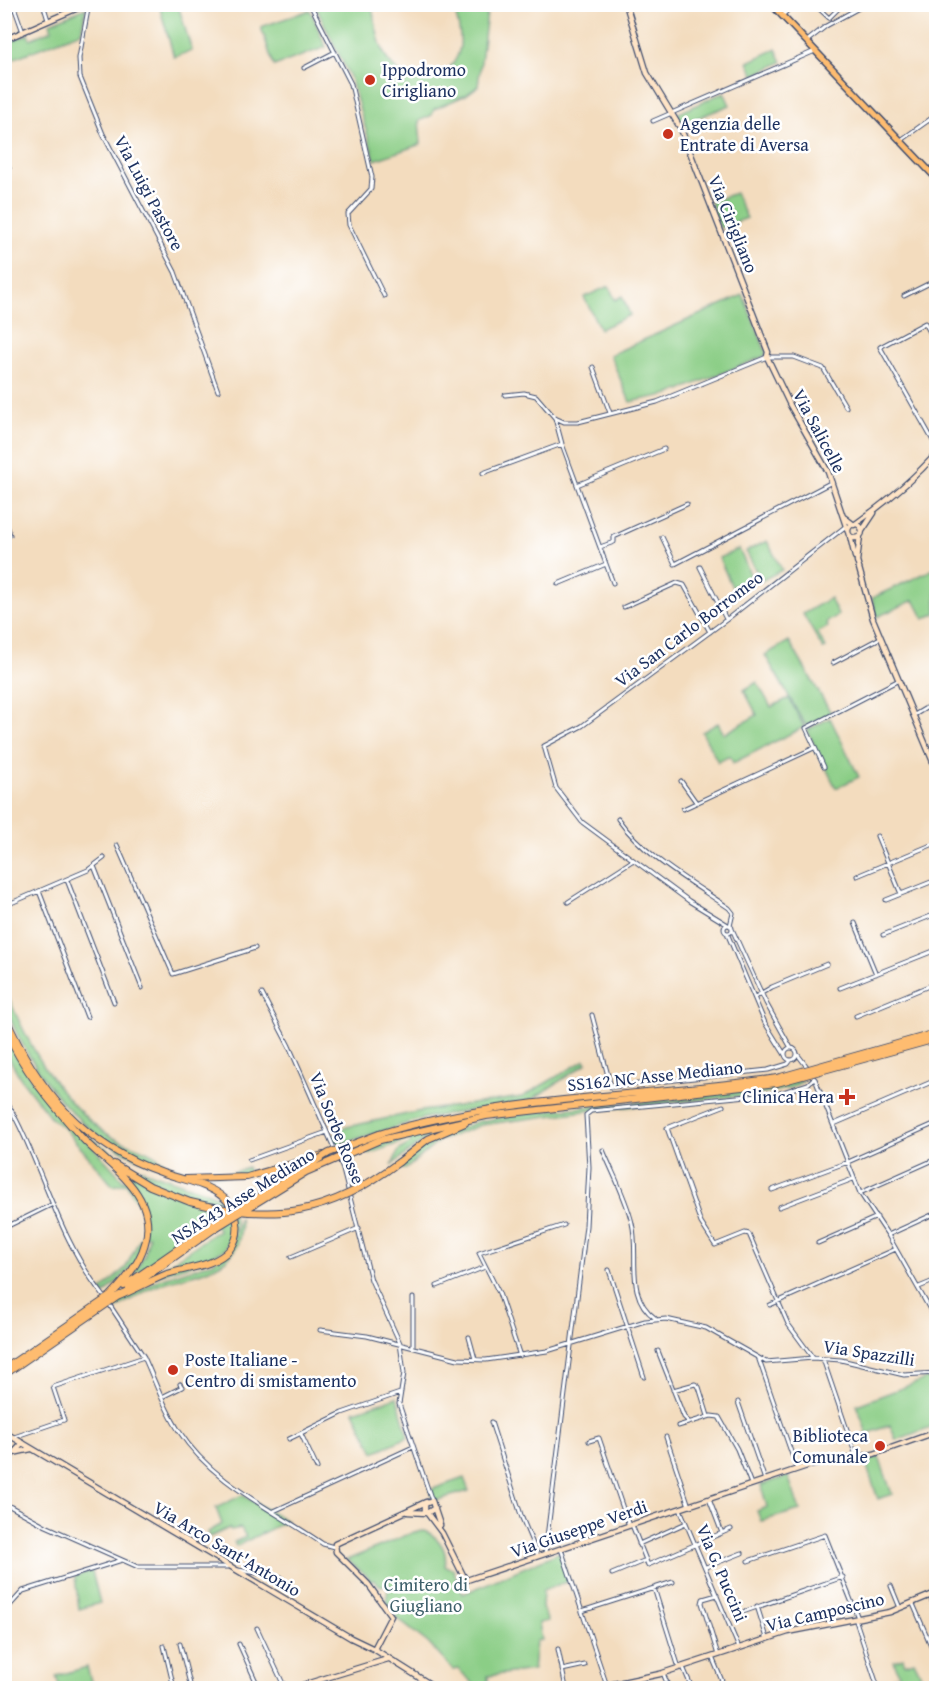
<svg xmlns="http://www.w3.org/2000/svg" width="941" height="1693" font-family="'Gentium Book Plus',serif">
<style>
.green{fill:#8bce86;stroke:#537e72;stroke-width:1.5}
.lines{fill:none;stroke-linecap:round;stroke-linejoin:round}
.street-casing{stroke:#3b496c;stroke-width:5}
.secondary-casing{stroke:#3b496c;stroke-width:7}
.primary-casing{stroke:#3b496c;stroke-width:8}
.highway-casing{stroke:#3b496c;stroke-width:8}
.street{stroke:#fff;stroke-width:3}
.secondary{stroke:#ffe4c6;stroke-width:4.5}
.primary{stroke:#febc70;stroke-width:5}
.highway{stroke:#febc70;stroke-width:6}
.highway-bridge-casing{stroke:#3b496c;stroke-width:8;stroke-linecap:butt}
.highway-bridge{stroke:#febc70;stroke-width:6}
.poi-dot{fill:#c8321e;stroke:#fff;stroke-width:2}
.labels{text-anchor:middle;stroke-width:5;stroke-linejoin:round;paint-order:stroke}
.poi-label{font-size:18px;fill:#1b2f5e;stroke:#fff;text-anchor:start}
.street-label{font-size:18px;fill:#1b2f5e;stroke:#fff}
.park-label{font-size:18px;fill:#3d5f6a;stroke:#fff}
</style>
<rect width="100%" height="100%" fill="#fff"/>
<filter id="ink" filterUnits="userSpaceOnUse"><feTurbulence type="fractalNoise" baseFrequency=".0167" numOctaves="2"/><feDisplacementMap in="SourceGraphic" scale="12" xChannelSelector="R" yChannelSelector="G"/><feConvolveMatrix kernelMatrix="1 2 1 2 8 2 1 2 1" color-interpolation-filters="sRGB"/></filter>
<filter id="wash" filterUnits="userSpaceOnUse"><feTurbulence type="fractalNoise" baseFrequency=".008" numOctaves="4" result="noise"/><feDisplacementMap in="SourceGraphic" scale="24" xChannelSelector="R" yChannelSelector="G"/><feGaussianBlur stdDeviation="1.35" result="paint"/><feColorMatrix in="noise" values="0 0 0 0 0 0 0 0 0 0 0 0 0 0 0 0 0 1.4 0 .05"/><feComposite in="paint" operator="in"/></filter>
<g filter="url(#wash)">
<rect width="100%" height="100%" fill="#f3dcbe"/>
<!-- green -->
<path class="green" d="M159 5H178L192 51 174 57Z
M315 5H371C376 22 378 47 389 62 410 90 455 81 460 46 462 33 456 17 453 5H488L478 86 466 95 434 109 432 115 419 121 421 144 375 160 350 77Z
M86 8 81 32 5 62V44L28 34 30 39 52 30 50 23Z
M310 10 326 47 274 66 261 27Z
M776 49 782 62 754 75 748 62Z
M724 92 730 105 682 124 677 114Z
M735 193 747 218 720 228 711 202Z
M609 286 615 300 622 296 630 315 600 329 584 297Z
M743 295 766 352 765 356 670 394 630 402 610 355Z
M767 541 782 570 761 581 746 551Z
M739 549 752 578 732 587 719 558Z
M936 568V613L924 619 914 600 877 617 872 598Z
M830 598 838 615 826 623 828 627 817 632 826 648 823 649 803 614Z
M789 641 831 713 806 726 765 655Z
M757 682 771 707 789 698 804 727 733 763 730 756 718 762 702 732 718 723 724 734 757 715 744 690Z
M830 718 859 777 836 788 807 730Z
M4 986C26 1042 59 1104 112 1137 125 1145 144 1147 157 1157 179 1174 219 1181 247 1167L250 1174C154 1183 83 1143 33 1062 18 1038 5 1014 4 986Z
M4 1031 32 1080 124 1181 132 1173 96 1145 74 1123 97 1142 132 1166 209 1193 218 1197 229 1208 235 1220 234 1229 225 1249 206 1260 148 1278 219 1230 211 1221 132 1276 145 1254 149 1236H144L135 1264 104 1295 101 1291 126 1267 140 1238 144 1236 142 1211 126 1183 113 1186 65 1129 51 1118 21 1079 5 1051Z
M585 1060 587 1063 531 1100 425 1118 336 1145 333 1138 342 1128 421 1111 522 1097Z
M807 1079 790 1088 761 1094 585 1111 481 1125 439 1141 406 1169H395L430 1140 479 1121 551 1110 689 1098Z
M457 1123 429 1136 392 1165 399 1150 411 1143 410 1139 369 1154 359 1150Z
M240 1217C247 1271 196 1271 159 1285 144 1291 128 1301 114 1310L112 1306 160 1279 214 1262 230 1251Z
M936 1375V1393L933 1394 936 1402V1425L896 1440 890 1425 867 1434 857 1405Z
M397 1397 408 1437 374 1452 354 1411Z
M879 1457 892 1494 878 1499 865 1461Z
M788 1476 800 1510 761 1521 757 1511 767 1507 761 1485Z
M464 1478 469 1491 433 1501 430 1490Z
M242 1495 287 1521 236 1546 234 1542 246 1537 241 1528 231 1530 229 1528 210 1537 208 1532 222 1524 216 1508Z
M425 1531C439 1537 448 1550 445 1566L453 1569 463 1594 560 1552 569 1581 543 1590 542 1608 548 1621 539 1623 542 1640 536 1641 533 1670 488 1676V1688H478L458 1669 453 1670 428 1643 395 1617 396 1614 386 1601 389 1583 381 1586 373 1580 369 1582V1577L347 1560 414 1532Z
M92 1571 100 1603 79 1609 75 1576Z
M903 1658 905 1664 914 1661 925 1683 919 1688H886L884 1682 899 1675 894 1661Z
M87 1667 93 1688H60L56 1676Z"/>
</g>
<g filter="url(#ink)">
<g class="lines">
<!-- street casing -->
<g class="street-casing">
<path id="street" d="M13 4 23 32
M43 4 48 20
M89 4 79 58 80 77 103 134 175 272 218 391
M310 4 351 84 372 177 371 189 348 214 349 225 384 296
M814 4 829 18 843 4
M783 15 794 4
M807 41 826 26 866 4
M304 68 335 52
M653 121 815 51
M901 140 936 115
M4 158 9 168 4 170
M4 211 9 210
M904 296 936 280
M936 343 925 323 880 347 936 446
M593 367 610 413
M505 395 524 393 536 396 555 418 562 444 613 583
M555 418 564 422H578L657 402 767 357H794L823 368 846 407
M483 473 562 444
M577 485 664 449
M4 515 10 535
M662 537 675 564 832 482
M600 547 614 542V537L687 504
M700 567 726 619
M558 584 606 564
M624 607 677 583 684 585 710 632
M833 663 880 638
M916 714 936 702
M824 767 806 728 899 680
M681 781 696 802
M683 809 814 748
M618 819C644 856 691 882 729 908L733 913 730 926
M877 836 901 894
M117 845 173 974 255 948
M94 866 142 988
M857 876 936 843
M67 880 114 1002
M39 891 87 1017
M886 900 936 880
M568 902 632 861
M4 906 88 870 104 858
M855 923 876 974
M724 929a4 4 0 1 1 8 0a4 4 0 1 1-8 0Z
M728 925 689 901 582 822 556 788 544 746 582 726 726 620 846 526
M732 929 766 1003 791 1048
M727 933 765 1023 785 1055
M883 935 936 914
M840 988 936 950
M262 994 289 1046 342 1166 371 1280 400 1343 404 1373 399 1404 432 1501
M755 997 772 987 827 964
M592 1015 611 1087 768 1070 788 1064 791 1060
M856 1016 936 983
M785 1054a6 6 0 1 1 12 0a6 6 0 1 1-12 0Z
M798 1055 808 1068
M815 1079 860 1193 888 1235 936 1320
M4 1097C42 1161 56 1236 103 1295
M723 1106 667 1128 701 1223 715 1245 745 1233 749 1234 788 1324 813 1358
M834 1124 936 1080
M603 1150C613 1174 626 1198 632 1223 640 1254 624 1296 655 1318
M249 1160 327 1132
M772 1190 848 1162 936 1123
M860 1193 936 1159
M779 1207 853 1179
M4 1228 51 1205
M888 1235 936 1213
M818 1243 877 1217
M291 1257 359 1228
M609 1270 644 1377
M437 1286 485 1267
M919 1287 936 1280
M770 1305 896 1249
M111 1307 144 1357
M320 1330 367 1336 458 1359 486 1360 547 1351 645 1321 666 1319 706 1328 766 1362 813 1358 841 1360 904 1375 936 1373
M469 1337 475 1359
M413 1346V1298
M658 1351 684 1417 688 1421
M520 1356 499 1293 479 1253 564 1225
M823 1359 856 1456
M759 1360 797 1469
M673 1390 695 1384 699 1387 708 1416
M162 1397 182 1387 180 1384
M738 1402 765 1480
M491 1422 522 1518 538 1556
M678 1426 711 1416 719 1417 737 1449 751 1484
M301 1434 317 1468
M14 1437 64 1420 53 1387 144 1357C155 1381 164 1408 179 1431 212 1483 274 1510 323 1544L334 1547
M666 1437 689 1506
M289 1439 342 1413 400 1393
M589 1441 599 1438 629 1526
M709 1499 722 1533
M4 1503 46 1526 138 1567H228
M680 1509 739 1648
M274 1511 413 1447
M632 1525 648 1565 731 1529
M639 1544 686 1523
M561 1549 607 1686
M545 1553 586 1226 589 1167 586 1115 591 1111 780 1093 808 1084 814 1078
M748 1561 825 1535 858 1618
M706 1567 742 1553
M238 1570 281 1577
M612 1574 646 1560
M891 1586 900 1608
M654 1588 679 1668
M717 1595 703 1599 702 1603 718 1655
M930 1596 936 1611
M913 1604 936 1657
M757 1606 767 1638
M582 1611 673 1582
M4 1612 23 1591 122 1560
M740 1613 843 1577
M856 1621 878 1688
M257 1628 285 1688
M180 1644 191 1688
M239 1644 259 1688
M164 1646 174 1688
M558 1649 566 1688
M712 1657 725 1688
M683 1667 692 1688
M562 1670 585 1665
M663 1673 669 1688
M815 1686 816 1688"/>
</g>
<!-- secondary casing -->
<g class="secondary-casing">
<path id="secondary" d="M626 4 647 73 681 129 768 352 767 357 790 405 828 472 848 532
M4 40 87 4
M845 518 854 525C885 503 911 482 936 454
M848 531a7 7 0 1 1 14 0a7 7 0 1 1-14 0Z
M862 531 874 513
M860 535 857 561 873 619 936 769
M850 536 855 557
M4 1432 351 1638 374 1649 436 1688
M13 1453 31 1449
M4 1463 23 1443
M408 1512 427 1513 435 1508
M425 1512V1504L432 1501 440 1525
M427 1513 442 1533 466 1581
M458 1583 807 1466 874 1454 936 1432
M374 1649 391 1616 368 1584 336 1552 335 1544 426 1502
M293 1688 388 1659
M595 1688 660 1674 788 1632 890 1612 936 1593"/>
</g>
<!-- primary casing -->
<g class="primary-casing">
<path id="primary" d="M771 4 936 178"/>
</g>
<!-- highway casing -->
<g class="highway-casing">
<path id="highway" d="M4 1014C37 1091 83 1145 163 1173 184 1180 214 1185 229 1203 239 1216 241 1236 230 1249 216 1266 186 1268 167 1274 150 1281 134 1290 117 1297
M4 1027C22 1069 52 1105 83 1139 97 1154 115 1166 129 1183 164 1223 144 1262 111 1295
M379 1134C507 1095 645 1097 777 1078
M380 1140 486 1116 777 1083
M399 1162 428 1139 465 1123
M114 1164 150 1186 190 1202
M186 1179 247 1177 323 1155
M124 1286 212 1225
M129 1289 214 1229
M4 1369 113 1294
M4 1375 120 1295"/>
</g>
<!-- street -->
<use href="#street" class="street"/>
<!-- secondary -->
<use href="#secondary" class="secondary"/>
<!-- primary -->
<use href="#primary" class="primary"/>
<!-- highway -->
<use href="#highway" class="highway"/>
<!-- highway-bridge casing -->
<g class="highway-bridge-casing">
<path id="highway-bridge" d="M777 1078 936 1033
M777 1083 936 1039
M190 1202C275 1223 329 1215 399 1162
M212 1225 329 1153 379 1134
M214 1229 306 1172 380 1140"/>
</g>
<!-- highway-bridge -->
<use href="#highway-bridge" class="highway-bridge"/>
</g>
</g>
<!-- markers -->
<g class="poi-dot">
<circle cx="370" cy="80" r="6"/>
<circle cx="668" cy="134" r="6"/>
<path d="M844 1088h6v6h6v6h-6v6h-6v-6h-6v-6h6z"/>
<circle cx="173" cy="1370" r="6"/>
<circle cx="880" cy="1446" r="6"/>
</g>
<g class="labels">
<!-- poi labels -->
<g class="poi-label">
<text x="382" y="76">Ippodromo<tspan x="382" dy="21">Cirigliano</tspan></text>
<text x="680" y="130">Agenzia delle<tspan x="680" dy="21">Entrate di Aversa</tspan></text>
<text x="834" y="1103" text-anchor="end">Clinica Hera</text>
<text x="185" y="1366">Poste Italiane -<tspan x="185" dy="21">Centro di smistamento</tspan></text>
<text x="868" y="1442" text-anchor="end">Biblioteca<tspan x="868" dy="21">Comunale</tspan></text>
</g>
<!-- street labels -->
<g class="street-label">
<text transform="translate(149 193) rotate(62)" y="6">Via Luigi Pastore</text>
<text transform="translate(733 224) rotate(68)" y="6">Via Cirigliano</text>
<text transform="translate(819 431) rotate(62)" y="6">Via Salicelle</text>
<text transform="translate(689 629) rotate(-37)" y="6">Via San Carlo Borromeo</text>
<text transform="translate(655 1076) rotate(-6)" y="6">SS162 NC Asse Mediano</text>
<text transform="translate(337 1128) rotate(68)" y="6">Via Sorbe Rosse</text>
<text transform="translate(243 1196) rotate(-32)" y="6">NSA543 Asse Mediano</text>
<text transform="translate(869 1353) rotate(9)" y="6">Via Spazzilli</text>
<text transform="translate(579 1529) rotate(-19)" y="6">Via Giuseppe Verdi</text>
<text transform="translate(227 1549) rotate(31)" y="6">Via Arco Sant'Antonio</text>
<text transform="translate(722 1573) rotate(67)" y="6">Via G. Puccini</text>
<text transform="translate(825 1612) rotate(-13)" y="6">Via Camposcino</text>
</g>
<!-- park labels -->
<g class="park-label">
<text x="426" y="1591">Cimitero di<tspan x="426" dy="21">Giugliano</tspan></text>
</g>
</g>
<!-- margin -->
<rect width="941" height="1693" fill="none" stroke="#fff" stroke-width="24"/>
</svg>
